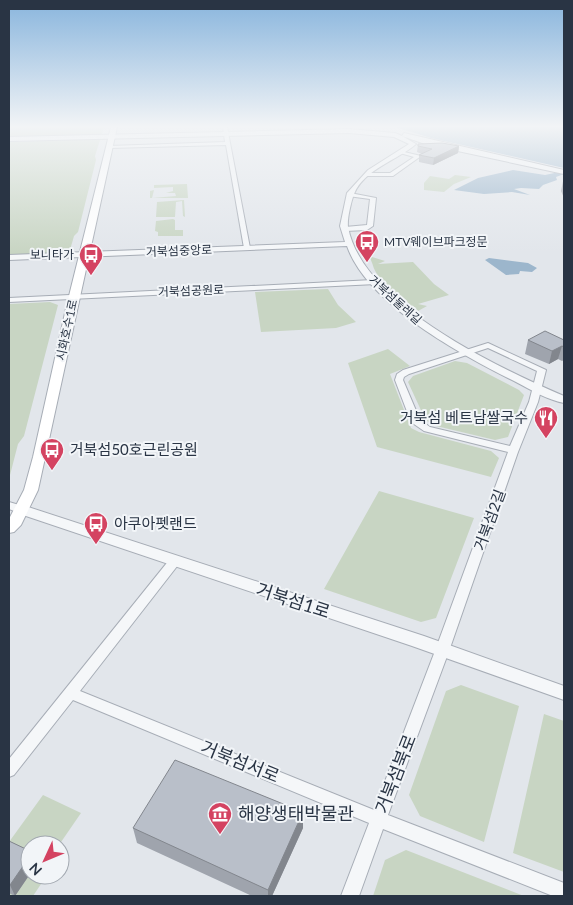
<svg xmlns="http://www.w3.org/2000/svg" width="573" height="905" font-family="Lato,'Noto Sans KR',sans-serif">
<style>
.green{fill:#c8d5c3}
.water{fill:#9cb6cc}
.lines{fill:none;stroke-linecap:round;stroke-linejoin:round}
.minor-casing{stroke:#a7adb6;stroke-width:2}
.tertiary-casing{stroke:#a7adb6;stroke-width:2}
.secondary-casing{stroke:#a7adb6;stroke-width:2}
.minor{fill:#f5f7f9;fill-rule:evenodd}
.tertiary{fill:#f5f7f9;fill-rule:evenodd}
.secondary{fill:#fff;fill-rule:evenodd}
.wall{fill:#9fa4ad}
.shaded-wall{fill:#82868d}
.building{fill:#b9bfc9;stroke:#82868d}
.labels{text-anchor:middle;stroke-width:4;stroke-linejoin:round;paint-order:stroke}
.far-poi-label{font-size:12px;fill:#293444;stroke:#f2f5f8;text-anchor:start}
.far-street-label{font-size:12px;fill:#293444;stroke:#f2f5f8}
.poi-label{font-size:15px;fill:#293444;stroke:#f2f5f8;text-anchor:start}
.street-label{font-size:15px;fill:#293444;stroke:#f2f5f8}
.near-street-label{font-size:18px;fill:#293444;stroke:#f2f5f8}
.near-poi-label{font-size:18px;fill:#293444;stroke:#f2f5f8;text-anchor:start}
</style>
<rect width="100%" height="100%" fill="#e2e6eb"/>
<!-- green -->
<path class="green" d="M9 127H104L102 134 97 135 9 138Z
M95 139 100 140 95 156 96 160 78 232 74 236 70 250 64 252 9 255V142Z
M455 175 471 177 454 184 444 192 424 190V183L430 176 449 179Z
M187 184 188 198H150V191L154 190 152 198 176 196 175 193H166L173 191V187L154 188V185Z
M184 200 185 217 183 216 182 201 176 202 175 217H156L157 202Z
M173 219 175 220V230H183V236H158V232L155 231 156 221Z
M372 257 385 261 378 264 413 262 434 284 449 295 418 304 427 306 418 311C406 302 388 290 377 274 373 268 373 264 370 258Z
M328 289 338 305 356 322 336 328 261 332 255 292Z
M50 302 58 305 24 436 18 444 9 479V304Z
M388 349 410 366 390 374 411 428 419 432 491 451 499 458 491 477 377 447 348 363Z
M455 361 467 363 519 390 524 395 508 437 495 440 432 425 425 419 408 382 413 376Z
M379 491 474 518 436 618 421 622 324 589Z
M461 685 519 706 484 842 420 816 409 795 446 691Z
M544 714 564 721V872L513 853Z
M43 795 81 813 59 845H30V875H39L37 877 43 881 33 896H9V842Z
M406 850 524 896H373L385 860Z"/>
<!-- water -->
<path class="water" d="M395 127H564V168L431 138Z
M513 170 545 175 564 171V174L556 177 557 180 543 185 539 189 521 188 514 189 530 195 512 192 484 194 454 190 478 178Z
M489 258 528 263 537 268 532 272 520 271 519 274 506 275 485 260Z"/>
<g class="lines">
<!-- minor casing -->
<g class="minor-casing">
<path id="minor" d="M223 127H227L250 248 247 250 244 248 226 145 109 148 107 147 109 146 225 142Z
M400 151 421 156 393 176H366V174L368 173H390L414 157 400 153Z
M350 193 376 198 373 226 367 230 345 231 342 229 345 227 367 225 370 199 348 196 347 195Z
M373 280 377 282 376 284 9 302V298Z
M488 343 546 370 538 402 518 452 449 651 388 815 564 883V896H553L383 829 359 896H341L369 823 73 700 14 775 9 777V759L170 559H178L180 562 178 565 80 691 374 810 435 651 508 452 424 431 411 422 395 380 397 374 403 370ZM488 348 537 371 529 402 510 446 430 427 420 420 403 380 404 377 409 374Z
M9 502 26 507 27 510 26 513 22 514 9 509Z"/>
</g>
<!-- tertiary casing -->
<g class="tertiary-casing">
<path id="tertiary" d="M349 129 395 133 402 136 404 133 564 170V174L425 144 402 136 416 144C398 160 364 169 354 194 351 202 347 219 348 227 362 304 499 368 564 396V403C548 400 531 390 516 382 463 356 367 304 347 246L9 260V255L345 242 340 226 347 193 368 170 409 144 394 137 349 133 9 141V137Z
M22 505 424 636 564 686V700L412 646 17 513 15 510 17 507Z"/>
</g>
<!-- secondary casing -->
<g class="secondary-casing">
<path id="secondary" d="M111 127H117L38 490 21 525 14 532 9 533V519L24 490 33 457 67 304Z"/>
</g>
<!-- minor -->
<use href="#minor" class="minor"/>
<!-- tertiary -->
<use href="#tertiary" class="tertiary"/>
<!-- secondary -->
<use href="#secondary" class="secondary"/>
</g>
<!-- wall -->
<path class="wall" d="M418 144 459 146 458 153 433 165 419 162V155L422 154 417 152Z
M564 176V198L561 191Z
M528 340H564V360L562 361 558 359 549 364 525 354Z
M133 828H303L272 896H252L137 843Z
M9 841 30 851V874L15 896 9 893Z"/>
<!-- shaded-wall -->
<path class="shaded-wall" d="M459 146 458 153 433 165 434 158Z
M562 346 558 359 549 364 552 351Z
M303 812V828L272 896H268V890Z
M30 856V874L15 896 10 885Z"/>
<!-- building -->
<path class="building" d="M442 143 459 146 434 158 419 155 432 149 418 146V144Z
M545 331 564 340V347L562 346 552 351 528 340Z
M175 760 303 812 268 890 133 828Z
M9 841 30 851V856L10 885 9 884Z"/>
<!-- sky -->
<linearGradient id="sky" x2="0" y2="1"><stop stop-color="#89b5dd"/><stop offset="0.5" stop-color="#f2f4f6"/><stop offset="1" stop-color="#f2f4f6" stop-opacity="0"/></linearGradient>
<rect width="573" height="253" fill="url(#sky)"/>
<!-- icons -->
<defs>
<g id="bus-pin" transform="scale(1.25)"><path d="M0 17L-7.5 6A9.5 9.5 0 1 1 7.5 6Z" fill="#d44361" stroke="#f2f5f8"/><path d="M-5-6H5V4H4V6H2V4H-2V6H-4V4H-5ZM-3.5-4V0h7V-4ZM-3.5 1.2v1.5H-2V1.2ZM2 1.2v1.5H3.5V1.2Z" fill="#fff"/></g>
<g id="restaurant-pin" transform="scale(1.25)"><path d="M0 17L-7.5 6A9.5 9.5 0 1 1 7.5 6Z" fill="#d44361" stroke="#f2f5f8"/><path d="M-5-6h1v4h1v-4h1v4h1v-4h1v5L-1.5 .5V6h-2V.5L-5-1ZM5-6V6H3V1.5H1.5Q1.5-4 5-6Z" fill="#fff"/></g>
<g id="museum-pin" transform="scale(1.25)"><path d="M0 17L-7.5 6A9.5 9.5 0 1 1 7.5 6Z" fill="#d44361" stroke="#f2f5f8"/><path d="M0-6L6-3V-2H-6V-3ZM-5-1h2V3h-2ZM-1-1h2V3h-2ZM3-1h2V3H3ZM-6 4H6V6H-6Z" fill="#fff"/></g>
</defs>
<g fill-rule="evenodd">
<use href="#bus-pin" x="367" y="242"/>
<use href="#bus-pin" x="91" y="255"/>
<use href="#restaurant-pin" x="546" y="418"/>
<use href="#bus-pin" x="52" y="450"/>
<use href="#bus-pin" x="96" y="524"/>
<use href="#museum-pin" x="220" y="814"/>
</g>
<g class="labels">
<!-- far-poi labels -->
<g class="far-poi-label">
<text x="384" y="246">MTV웨이브파크정문</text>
<text x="74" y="259" text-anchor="end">보니타가</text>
</g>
<!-- far-street labels -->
<g class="far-street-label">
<text transform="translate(179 251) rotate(-2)" y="4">거북섬중앙로</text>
<text transform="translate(191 291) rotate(-2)" y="4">거북섬공원로</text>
<text transform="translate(395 300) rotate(42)" y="4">거북섬둘레길</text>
<text transform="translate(67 330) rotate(-78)" y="4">시화호수1로</text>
</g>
<!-- poi labels -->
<g class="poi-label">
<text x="528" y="423" text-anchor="end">거북섬 베트남쌀국수</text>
<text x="70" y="455">거북섬50호근린공원</text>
<text x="114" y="529">아쿠아펫랜드</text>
</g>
<!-- street labels -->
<g class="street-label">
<text transform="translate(490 520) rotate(-70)" y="5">거북섬2길</text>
</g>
<!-- near-street labels -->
<g class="near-street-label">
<text transform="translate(293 601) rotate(18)" y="6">거북섬1로</text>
<text transform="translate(240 762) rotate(22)" y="6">거북섬서로</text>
<text transform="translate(396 774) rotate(-69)" y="6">거북섬북로</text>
</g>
<!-- near-poi labels -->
<g class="near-poi-label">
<text x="238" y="820">해양생태박물관</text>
</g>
</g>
<!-- border -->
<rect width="573" height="905" fill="none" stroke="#293444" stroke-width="20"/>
<!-- north arrow -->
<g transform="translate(45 860) rotate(226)"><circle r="24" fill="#f2f5f8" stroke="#a2a8b0"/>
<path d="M0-4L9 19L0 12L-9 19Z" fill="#d44361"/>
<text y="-8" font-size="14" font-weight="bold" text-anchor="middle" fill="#293444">N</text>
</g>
</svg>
